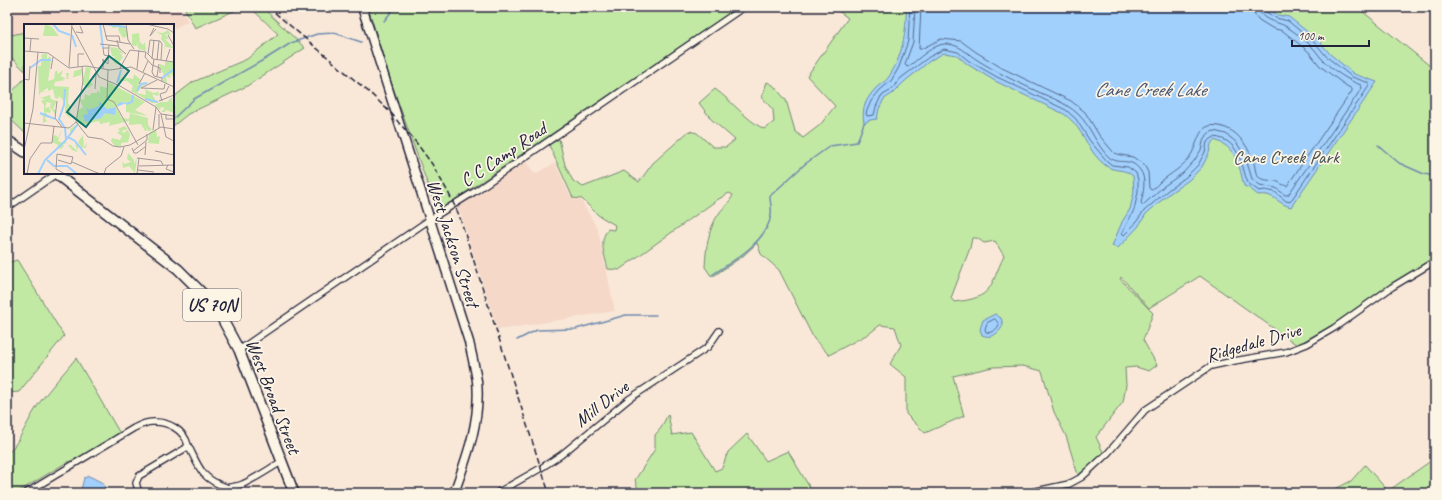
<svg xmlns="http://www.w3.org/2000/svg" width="1442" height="500" font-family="Caveat,sans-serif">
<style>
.built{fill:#f5d8c8}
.green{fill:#c2e9a4;stroke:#728670;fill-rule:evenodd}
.water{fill:#a1d0fd;stroke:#6e8aaf}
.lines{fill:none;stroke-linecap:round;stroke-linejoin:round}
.shore{stroke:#556889;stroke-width:1}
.stream{stroke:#6e8aaf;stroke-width:1.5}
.street-casing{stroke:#22223b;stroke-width:8}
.secondary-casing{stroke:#22223b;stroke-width:11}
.primary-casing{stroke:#22223b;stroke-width:12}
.street{stroke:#fcf5e5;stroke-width:5.5}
.secondary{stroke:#fcf5e5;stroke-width:8}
.primary{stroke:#fcf5e5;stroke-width:9}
.rail{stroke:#22223b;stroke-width:1.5;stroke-dasharray:6 3;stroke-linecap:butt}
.labels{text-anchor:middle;stroke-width:3.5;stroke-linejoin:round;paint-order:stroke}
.shield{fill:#fcf5e5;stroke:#63616e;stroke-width:1}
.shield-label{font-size:18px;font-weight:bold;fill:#22223b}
.street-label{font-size:19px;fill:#22223b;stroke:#fcf5e5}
.park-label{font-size:19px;fill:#4a5455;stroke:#fcf5e5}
.water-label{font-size:20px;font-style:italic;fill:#485675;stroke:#fcf5e5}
.inset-river{fill:none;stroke:#a1d0fd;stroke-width:2}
.inset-road{fill:none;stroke:#a39999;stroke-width:1}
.view{fill:#0f766e;fill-opacity:0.15;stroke:#0f766e;stroke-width:2}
.inset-edge{fill:none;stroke:#22223b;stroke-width:2}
</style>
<rect width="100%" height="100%" fill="#f9e8d8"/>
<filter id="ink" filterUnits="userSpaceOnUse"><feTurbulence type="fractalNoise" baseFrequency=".025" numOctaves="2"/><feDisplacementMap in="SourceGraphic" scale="8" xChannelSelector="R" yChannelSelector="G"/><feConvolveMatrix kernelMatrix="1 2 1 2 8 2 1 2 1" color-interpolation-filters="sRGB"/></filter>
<g filter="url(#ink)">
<!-- built -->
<path class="built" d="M7 7H180L188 21 173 29V25H25V34L7 42Z
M525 160 535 174 555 163 572 199 581 200 598 230 615 311 498 330 458 206Z"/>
<!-- green -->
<path class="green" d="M184 7H243L195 28Z
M250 7H262L305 48 247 86 188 114 173 126V103L175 96 193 82 247 59 278 34Z
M368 7H735L731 12 444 207 438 208 434 202 391 82Z
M833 7H1357L1435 70V258L1381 291 1340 321 1297 345 1200 276 1149 308 1121 277 1120 279 1153 313 1143 340 1157 365 1149 371 1136 367 1125 368 1126 385 1123 402 1096 437 1104 454 1089 467 1078 475 1066 436 1054 412 1042 371 1023 366 993 367 953 376 964 416 925 433 906 414V377L890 364 901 345 895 327 880 325 870 333 829 355 814 339 779 270 761 254 757 243 743 256 712 277 705 267C706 248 708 228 720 212 725 206 729 203 733 195L729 193 717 200 619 270 608 269C605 255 598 242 608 229L614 230 615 225 598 215 582 199 573 198 549 145 559 139 565 165 573 181 583 187 624 171 639 182 653 163 689 131 697 133 713 147H726L735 140 712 120 699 103 715 89C733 102 745 119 764 129L774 122 773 110 762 97 767 82 773 85 786 100 795 131 803 138 820 125 835 106 807 76 848 18ZM972 238H977L984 243 995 241 1004 256C989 287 994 298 954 302L951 298 970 248Z
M25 32V71L7 53V36Z
M25 78V133L7 116V97Z
M17 260 64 336 19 392 7 393V263Z
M76 358 122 437 64 464 16 493H7V455C21 440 28 419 40 402 51 387 64 373 76 358Z
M668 414 672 435 691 432 715 471 722 468 728 452 747 434 766 461 788 451 813 493H639L635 480 655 449V435L661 428Z
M1435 458V493H1327L1351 481 1365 465 1388 491Z"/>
<!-- water -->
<path class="water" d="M906 7H1265L1278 15 1289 17 1320 42 1330 54 1354 74 1377 82 1291 207C1277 204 1274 192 1258 195L1249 188 1244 186C1239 166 1237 147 1214 140L1211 144 1209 153 1202 167 1189 180 1170 193 1146 214 1138 227 1118 248 1112 246 1122 222 1130 209 1134 192 1133 176C1123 167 1115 173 1105 165 1090 154 1085 135 1073 122 1070 119 1067 116 1064 114L995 81 967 64 957 55 944 53 931 60 904 82 892 94 884 99 879 109 877 119 870 120 864 123C861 108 866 99 876 88 880 84 885 82 888 78 902 58 907 31 906 7Z
M995 314 1001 318 1003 325C999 334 991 339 982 335L980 329 983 320Z
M89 476 103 483 107 493H82L81 490 84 478Z"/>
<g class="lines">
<!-- shore -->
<path class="shore" d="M910 7 908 41 899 67 891 81 880 90 871 101 866 113 867 116 874 115 876 107 881 96 890 91 901 78 929 57 944 49 958 52 969 61 997 77 1066 110 1076 119 1090 141 1107 161 1112 165 1128 167 1136 173 1138 180V192L1134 210 1122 233 1124 235 1134 225 1144 211 1168 190 1186 177 1198 165 1205 152 1207 142 1214 137C1240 140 1240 163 1248 183L1259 191 1265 190 1275 192 1286 201 1290 202 1369 86V83L1352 77 1327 57 1317 45 1305 35 1288 21 1276 18 1266 12 1264 7
M915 7 913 42 905 64 906 66 908 67C917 60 933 45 944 44 959 43 967 54 979 61 995 71 1012 80 1030 88 1046 96 1064 101 1078 114 1091 126 1096 146 1110 158 1120 165 1131 157 1140 170 1147 178 1143 194 1141 203L1143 205 1164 186 1183 173 1194 161 1201 150 1204 138 1209 133 1214 131 1226 134 1236 142 1245 156 1252 179 1260 185 1276 188 1285 195H1288L1362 88 1361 85C1349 81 1332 70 1323 60 1319 56 1317 52 1313 48 1306 40 1296 33 1287 27 1278 21 1260 22 1259 7
M921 7 919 49H921L941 39 961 41 976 52 1002 68 1071 101 1085 112 1099 135 1114 153 1121 155 1133 157 1144 165 1148 172 1149 188 1151 190C1154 188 1157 185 1160 182 1170 174 1180 169 1188 159 1201 144 1195 117 1226 128 1241 134 1249 149 1254 163 1255 166 1255 172 1257 175 1260 181 1270 180 1276 181 1280 183 1283 185 1287 186L1352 91V89L1345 85 1320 66 1309 52 1283 31 1272 28 1259 20 1254 14 1253 7
M995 319 999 324C998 329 991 334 986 332L985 329 987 323Z"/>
<!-- stream -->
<path class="stream" d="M384 21 395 7
M173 119 194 99 267 58 291 43 317 34 335 33 361 42
M1378 145 1399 163 1424 174 1435 176
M712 275C733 261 767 242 771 215 772 209 770 202 770 196L805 164 830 146 857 142 864 123
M517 340 537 330 576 329 626 315H656"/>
<!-- street casing -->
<g class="street-casing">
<path id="street" d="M7 208 56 174
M239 350 429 220 474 192 741 9V7
M188 445C199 467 201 479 226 487
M26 493 134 428C140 425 146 422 152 422 168 421 184 430 188 445L186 448 139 476 136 483 139 493
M221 493C225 485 235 488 243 484 256 478 269 469 281 462
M497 493 541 468 561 455 629 399 708 347 719 331
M1027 493 1069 484 1082 477 1108 453 1145 410 1211 366 1234 361 1286 352 1307 344 1334 328 1392 287 1435 261"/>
</g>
<!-- secondary casing -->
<g class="secondary-casing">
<path id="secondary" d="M362 7 469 342C472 355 475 368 477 381 481 420 467 457 454 493"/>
</g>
<!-- primary casing -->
<g class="primary-casing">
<path id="primary" d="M7 140 25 152
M55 173 178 269 202 293 220 315 239 350 294 493"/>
</g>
<!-- street -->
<use href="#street" class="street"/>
<!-- secondary -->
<use href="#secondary" class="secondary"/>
<!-- primary -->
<use href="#primary" class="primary"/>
<!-- rail -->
<path class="rail" d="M268 7 370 93 392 114 399 123 412 137 432 164 448 192 459 215 549 493"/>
</g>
</g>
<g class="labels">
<!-- shield labels -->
<rect class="shield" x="183" y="289" width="58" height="32" rx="3"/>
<g class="shield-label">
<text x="212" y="311">US 70N</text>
</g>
<!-- street labels -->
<g class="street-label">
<text transform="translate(503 154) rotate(-34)" y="7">C C Camp Road</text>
<text transform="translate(454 243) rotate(72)" y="7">West Jackson Street</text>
<text transform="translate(1253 342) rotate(-16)" y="7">Ridgedale Drive</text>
<text transform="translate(274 396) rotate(69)" y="7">West Broad Street</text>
<text transform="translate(601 403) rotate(-38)" y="7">Mill Drive</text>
</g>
<!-- park labels -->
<g class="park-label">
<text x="1286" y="163">Cane Creek Park</text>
</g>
<!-- water labels -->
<g class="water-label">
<text x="1150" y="96">Cane Creek Lake</text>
</g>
</g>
<!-- overview -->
<g transform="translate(24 24)">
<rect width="150" height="150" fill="#f9e8d8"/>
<path d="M21 0 28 3 35 12H19ZM85 0 102 2 104 12 99 14 94 6 95 3 89 4ZM144 6 147 11 141 10 145 15H141L150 24 141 23 139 36 141 20 137 15 138 11 132 8 139 9ZM115 9 116 18 119 21 121 18 122 27 115 25 113 22 115 18 112 22 108 21V10ZM86 23 94 24 100 30 96 29 99 33 94 40 90 39 89 34 92 33 88 32ZM18 30H23V35L26 32 27 36 24 57 30 55 31 48 33 46 34 50 39 46 37 52 35 51 40 54 43 55 42 49H45L44 55 49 54 50 47 58 45 57 51 45 55H38L41 56 31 58 30 62 45 63 44 79 47 83 45 92H46L47 95 41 89 42 74 40 77 35 72 34 75 31 74 29 65 24 67V64L18 67 23 68H17L15 72 14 42H17ZM141 37 149 38 150 45V52L145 49 147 52 145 54 142 52 143 59 139 57 140 51 136 44V40L141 42ZM62 43 67 44 65 55 69 61 64 64 58 60ZM97 46 96 56 98 53 109 55 110 50 117 56 114 61 126 58 118 62 113 69 122 71 121 65 129 69 135 68 134 72 128 70 133 79H128L107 67 109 62 103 57H94ZM84 58 121 78 111 86 124 92 102 88V79L98 78 92 83 98 94 105 95 106 89 124 94V101L128 106 124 107 121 102 123 107H121L117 100 105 101V97L85 102 86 98 76 100 75 97 57 101 55 99 47 111 44 112 48 115 43 114 41 118 44 119 39 120 40 122 37 125 33 124 34 121 28 118 29 112 32 111 34 114 39 103 34 117 39 119 42 115 41 104 42 113 46 110V105L53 100V87L59 83 55 75 60 76 61 70 66 72 67 69H73V66L76 69V62L83 64ZM26 71 27 75 33 77 29 85 32 86 31 90 26 83 27 79 23 78 21 84 25 83 27 87 26 89 21 88 27 94 20 93 23 97 19 99V92L16 90 20 89V81L17 77 21 75 16 74ZM148 73 150 89 142 86 141 88H137L141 84 137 83 136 86 131 81 136 78H143ZM100 102 104 105 98 107 99 109 104 106 106 111 104 118 97 119V123L91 122 87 117 88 114 96 116 98 112 93 109 96 107 94 105ZM132 105 133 113 136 112 135 120 124 119 125 109ZM59 111 60 124 63 118 62 124 54 123 53 128 48 126 44 121H47L53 127 51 118 57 122 54 118ZM104 129 110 136V140L113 134 111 149 105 142 99 144 98 137 100 140 107 138 103 135Z" fill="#c2e9a4"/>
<path d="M75 77 83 85 92 83 96 78 103 79 92 83 91 91 81 89 77 94 61 98 59 91 64 90 62 83 65 86 75 82Z" fill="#a1d0fd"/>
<path class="inset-river" d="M29 0 35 7 46 11M76 0 79 24M80 0 101 3M48 11 52 23M6 44 17 36H27M138 54 150 45M93 59 97 46M41 65 40 81 35 95 41 104 42 115M113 67 117 60 123 59M121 75 134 78M102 80 108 78 109 71M16 89 31 95M44 113 51 117 62 131M23 136 30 142H43L53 150M14 150 21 136 41 117 54 100"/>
<path class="inset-road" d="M79 0 83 16 106 20M102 0 104 16 110 25M122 0 144 5 150 9M48 3 75 53 96 62 132 83 137 90 142 113 150 117M130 4 126 12 132 5M52 8 59 9 56 2M144 11 150 22M81 12H95L96 18M0 14 15 15M93 16 95 24 102 30M76 20 94 22M0 27 24 29 45 44 62 42 86 46 107 43 150 63M6 27 7 14M122 28 121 33 128 41 136 44V49M123 29 129 35 150 38M124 30 126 16 136 17 138 20 137 36M85 32 80 31 79 24H85M128 35 130 16M130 35 128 48 130 52 138 54V58M133 36 135 17M80 37 84 40 85 21M142 37 146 25M45 43 48 0M54 43V30H60M79 44V35L80 39M96 44 106 26 122 28M27 45 29 33M113 45 115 26M84 46 83 75 90 78 114 121M119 48 124 37M133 52 135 40M0 55 5 56 6 42M115 60 121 49M117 64 140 65 141 60M117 64 133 56M71 65 72 50M33 77 31 94 38 103M135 77 150 71M138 77 136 70 142 68 145 62M137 90 150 92M142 90V95H150M52 98 59 57 58 42M0 99 45 104 52 98 64 113 78 115 89 122 96 123 106 121 137 103 150 105M135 104V90M129 106 132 83M108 124 110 129H113L121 123M0 126 9 85 14 28M109 127 123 116V110M131 127 150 131M121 131 122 118M113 134 137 137 139 141M34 136 47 140 49 133 33 130 32 145 41 150M48 138 76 150M144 141 142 145 150 148M115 142 150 141M114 146 130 148M3 150 6 135 17 119H28L30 102M80 150 82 144 97 132 100 123M113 150 115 134"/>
<path class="view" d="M85 32 105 47 62 103 43 88Z"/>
<rect width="150" height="150" class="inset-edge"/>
</g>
<!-- margin -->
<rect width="1442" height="500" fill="none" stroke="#fcf5e5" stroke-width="24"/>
<rect x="12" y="12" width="1418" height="476" fill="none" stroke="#22223b" stroke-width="1.5" filter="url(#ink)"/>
<!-- scale -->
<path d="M1292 40v6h77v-6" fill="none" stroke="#22223b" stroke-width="2"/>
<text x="1298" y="40" font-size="12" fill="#22223b" stroke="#fcf5e5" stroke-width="3" paint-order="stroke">100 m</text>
</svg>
